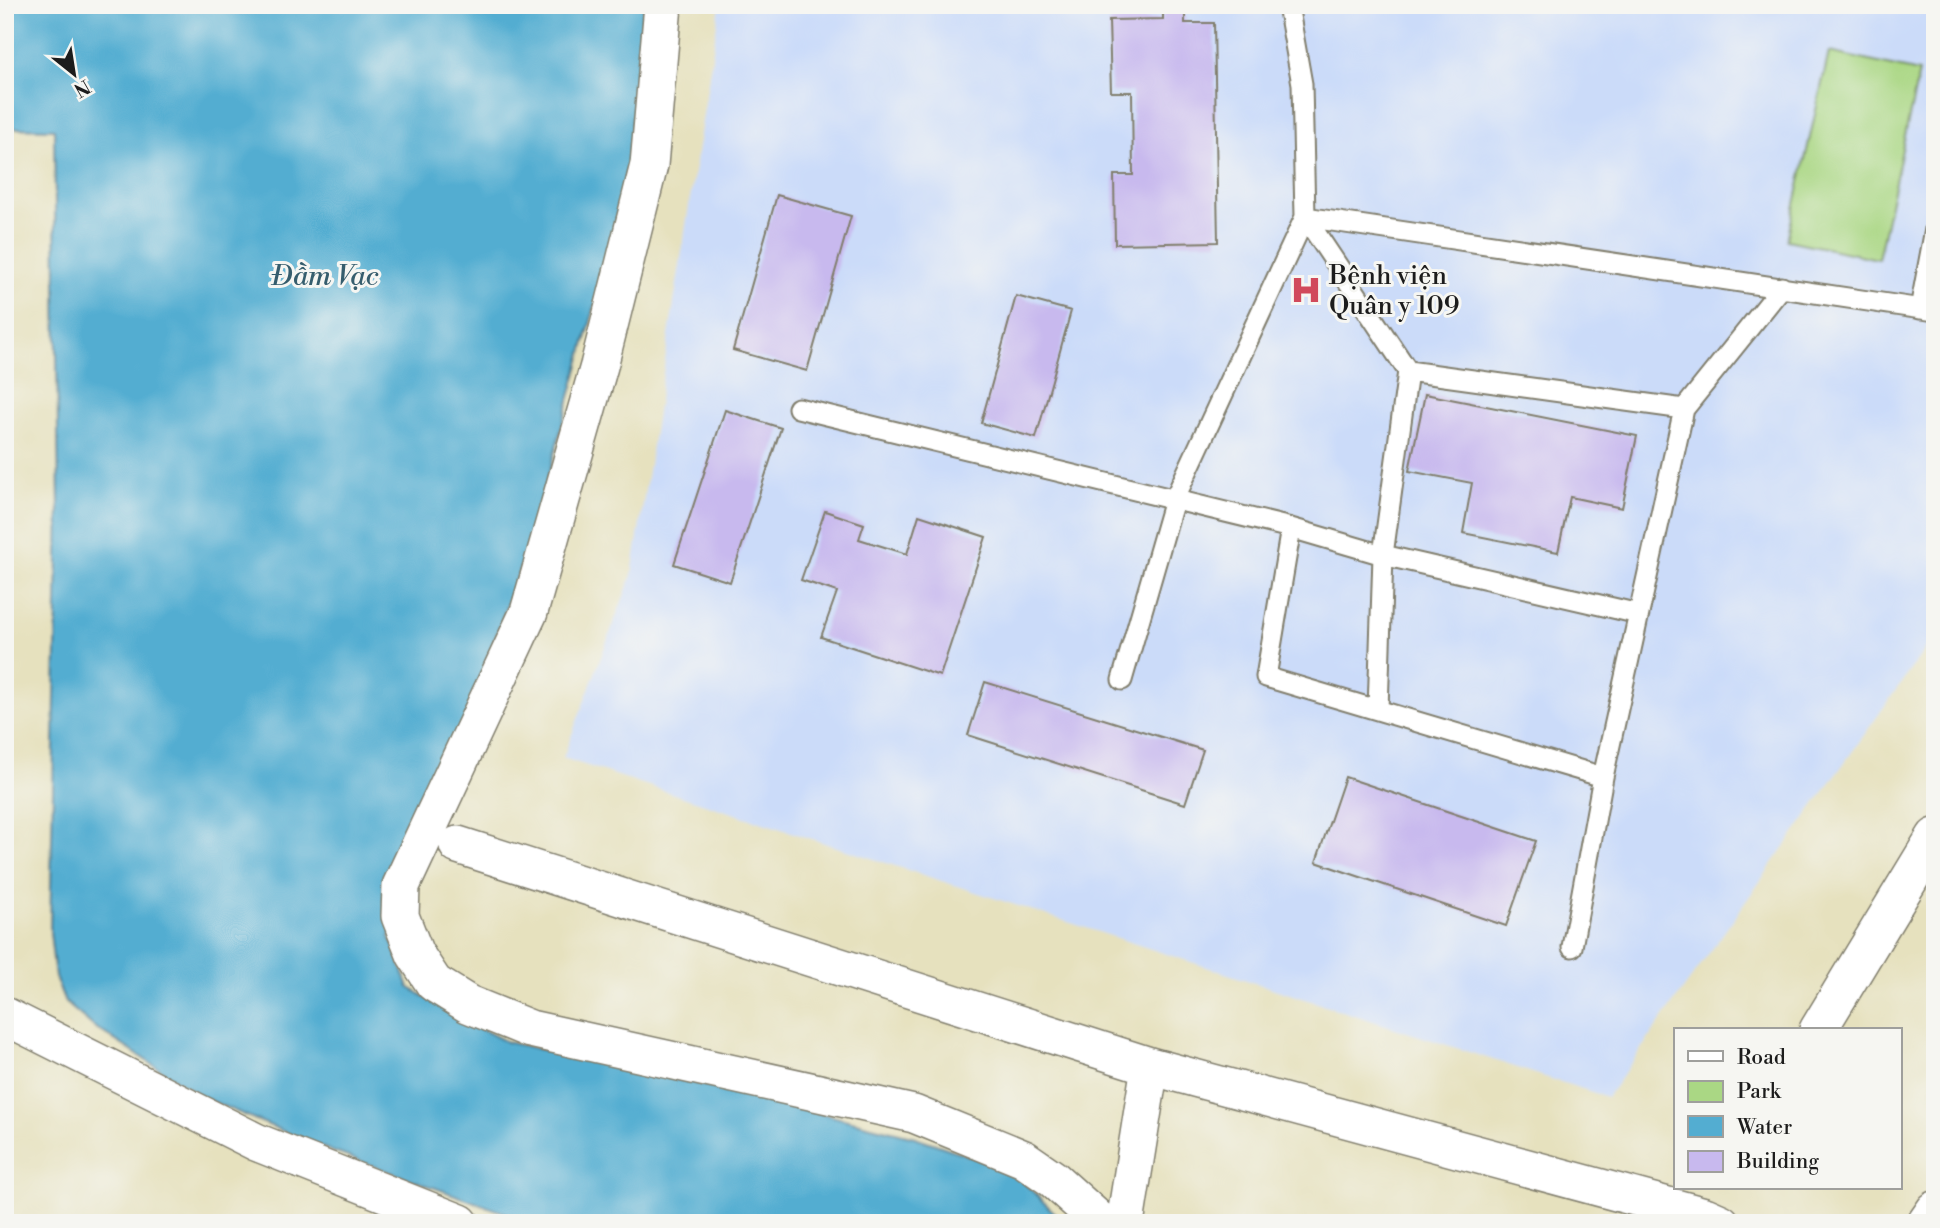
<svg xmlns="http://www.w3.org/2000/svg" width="1940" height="1228" font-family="'Libre Bodoni',serif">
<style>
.built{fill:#cbdbf9}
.green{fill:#aad784;stroke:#637a50;stroke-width:2}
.water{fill:#53add1;stroke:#386476;stroke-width:2}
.building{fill:#c8b9ee}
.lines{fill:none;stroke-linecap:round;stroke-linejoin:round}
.service-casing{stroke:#817e6d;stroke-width:23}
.minor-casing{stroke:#817e6d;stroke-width:40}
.service{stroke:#fff;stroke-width:19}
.minor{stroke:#fff;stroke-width:37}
.labels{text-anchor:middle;stroke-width:6;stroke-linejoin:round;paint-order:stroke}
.poi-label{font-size:26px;fill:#1c1c1c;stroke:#f6f6f2;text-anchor:start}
.water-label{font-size:28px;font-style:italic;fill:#355d6d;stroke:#f6f6f2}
</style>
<rect width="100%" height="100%" fill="#f6f6f2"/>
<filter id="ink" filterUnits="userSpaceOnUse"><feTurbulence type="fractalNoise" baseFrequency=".0143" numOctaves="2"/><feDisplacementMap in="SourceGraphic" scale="14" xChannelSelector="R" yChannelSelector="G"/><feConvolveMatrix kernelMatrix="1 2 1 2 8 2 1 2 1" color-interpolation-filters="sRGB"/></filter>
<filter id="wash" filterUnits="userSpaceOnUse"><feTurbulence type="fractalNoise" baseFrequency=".00686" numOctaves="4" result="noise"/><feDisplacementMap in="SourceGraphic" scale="28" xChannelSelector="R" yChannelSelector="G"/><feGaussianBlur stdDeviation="1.57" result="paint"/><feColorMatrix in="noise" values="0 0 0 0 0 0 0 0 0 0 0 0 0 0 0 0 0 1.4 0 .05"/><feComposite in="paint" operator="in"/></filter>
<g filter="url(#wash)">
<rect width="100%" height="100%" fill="#e6e1be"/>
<!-- built -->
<path class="built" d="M720 5H1935V635L1607 1097 563 758 632 575Z"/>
<!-- green -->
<path class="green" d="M1829 52 1919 72 1878 259 1787 240Z"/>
<!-- water -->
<path class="water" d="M5 5H644L628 163 605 270 533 531 390 937 409 987 452 1014 507 1042 740 1093 915 1137 1011 1170 1065 1223H534L331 1151 206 1099 93 1026 65 1002 55 977 50 932 59 508 54 129 5 128Z"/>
<g id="blocks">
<!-- building -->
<path class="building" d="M1163 5H1185V23H1214L1218 242 1115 244 1114 175H1133L1132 92H1111L1109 20 1163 19Z
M777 195 851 216 807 371 733 350Z
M1016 296 1071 311 1036 438 981 423Z
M1425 394 1637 436 1622 508 1570 497 1558 552 1463 533 1472 483 1409 471Z
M725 410 781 428 730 582 674 564Z
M825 511 864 524 859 539 907 554 919 515 986 537 940 676 821 637 837 592 801 580Z
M985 682 1203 750 1185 804 968 735Z
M1345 777 1536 841 1506 926 1316 862Z"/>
</g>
</g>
<g filter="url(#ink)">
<use href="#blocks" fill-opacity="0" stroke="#817e6d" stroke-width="2"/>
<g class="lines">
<!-- service casing -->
<g class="service-casing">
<path id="service" d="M1288 5 1302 84 1305 217 1935 311
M1305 217 1408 371 1684 409
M1920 309 1935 229
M798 408 1291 528 1383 555 1639 614
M1291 528 1266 677 1603 777
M1122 680 1174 500 1305 217
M1378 710 1383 555 1408 371
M1572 947 1603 777 1684 409 1782 287"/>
</g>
<!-- minor casing -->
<g class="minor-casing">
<path id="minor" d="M663 5 649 165 599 366 529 612 401 886 400 916 415 954 434 983 468 1004 530 1029 914 1114 1024 1159 1053 1179 1102 1223
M458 845 1150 1066 1705 1216 1721 1223
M5 1016 256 1142 460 1223
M1818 1030 1935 837
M1125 1223 1150 1066
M1926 1223 1935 1210"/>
</g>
<!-- service -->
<use href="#service" class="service"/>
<!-- minor -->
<use href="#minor" class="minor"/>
</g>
</g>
<!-- icons -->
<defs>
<g id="hospital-bare" transform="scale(2.415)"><path d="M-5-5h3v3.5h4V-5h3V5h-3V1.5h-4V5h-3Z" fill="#d1495b" stroke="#f6f6f2" stroke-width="2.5" paint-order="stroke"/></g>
</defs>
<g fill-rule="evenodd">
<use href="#hospital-bare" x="1306" y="290"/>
</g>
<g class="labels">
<!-- poi labels -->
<g class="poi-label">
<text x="1329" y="284">Bệnh viện<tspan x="1329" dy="30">Quân y 109</tspan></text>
</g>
<!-- water labels -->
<g class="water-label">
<text x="325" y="285">Đầm Vạc</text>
</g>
</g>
<!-- margin -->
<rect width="1940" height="1228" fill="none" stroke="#f6f6f2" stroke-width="28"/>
<!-- legend -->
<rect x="1674" y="1028" width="228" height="161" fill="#f6f6f2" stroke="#9f9f9c" stroke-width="2"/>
<rect x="1688" y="1051" width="35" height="10" fill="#ffffff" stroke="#9f9f9c" stroke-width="2"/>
<text x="1737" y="1064" font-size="21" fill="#1c1c1c">Road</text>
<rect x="1688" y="1081" width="35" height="21" fill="#aad784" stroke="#9f9f9c" stroke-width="2"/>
<text x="1737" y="1098" font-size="21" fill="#1c1c1c">Park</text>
<rect x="1688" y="1116" width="35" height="21" fill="#53add1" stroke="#9f9f9c" stroke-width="2"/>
<text x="1737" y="1134" font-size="21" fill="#1c1c1c">Water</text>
<rect x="1688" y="1151" width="35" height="21" fill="#c8b9ee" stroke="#9f9f9c" stroke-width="2"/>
<text x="1737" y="1168" font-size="21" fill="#1c1c1c">Building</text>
<!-- north arrow -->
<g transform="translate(74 74) rotate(150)" stroke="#f6f6f2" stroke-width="5" paint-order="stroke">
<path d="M0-5L12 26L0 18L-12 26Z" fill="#1c1c1c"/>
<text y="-10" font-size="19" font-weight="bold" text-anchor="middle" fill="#1c1c1c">N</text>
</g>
</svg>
